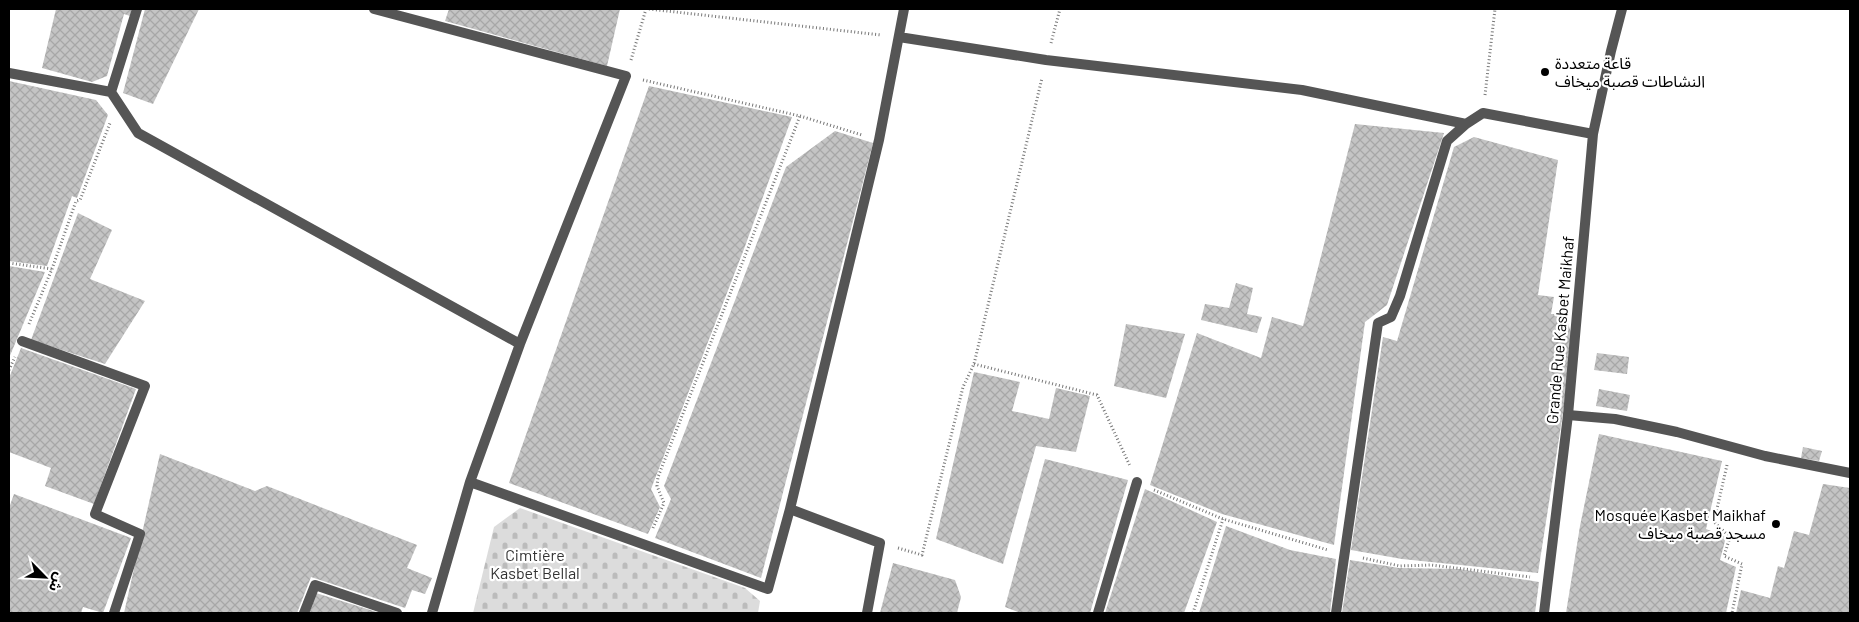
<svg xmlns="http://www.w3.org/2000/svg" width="1859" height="622" font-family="Barlow,'Noto Sans Arabic',sans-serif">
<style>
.cemetery{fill:url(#cemetery-stones)}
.building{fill:url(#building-cross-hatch)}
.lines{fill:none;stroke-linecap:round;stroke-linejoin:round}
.path{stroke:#777;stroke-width:3;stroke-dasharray:1 2.5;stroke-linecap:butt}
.service{stroke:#555;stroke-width:10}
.minor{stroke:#555;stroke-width:10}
.poi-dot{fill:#000;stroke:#fff;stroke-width:2}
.labels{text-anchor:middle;stroke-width:4.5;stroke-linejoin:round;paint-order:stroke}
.poi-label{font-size:16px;fill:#000;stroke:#fff;text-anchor:start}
.street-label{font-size:16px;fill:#000;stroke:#fff}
.park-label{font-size:16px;fill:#333;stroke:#fff}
</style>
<defs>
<pattern id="cemetery-stones" width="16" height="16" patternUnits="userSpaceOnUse" patternTransform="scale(1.25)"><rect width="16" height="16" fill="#dcdcdc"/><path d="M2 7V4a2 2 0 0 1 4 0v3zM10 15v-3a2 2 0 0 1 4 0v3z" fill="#bbb"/></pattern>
<pattern id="building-cross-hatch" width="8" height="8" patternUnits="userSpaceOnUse" patternTransform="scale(1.25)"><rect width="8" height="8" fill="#c4c4c4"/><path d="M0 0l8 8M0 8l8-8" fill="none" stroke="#a7a7a7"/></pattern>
</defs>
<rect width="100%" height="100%" fill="#fff"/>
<!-- cemetery -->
<path class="cemetery" d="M520 508 745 588 760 601 758 613H473L494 527Z"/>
<!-- building -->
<path class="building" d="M56 9H132L130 16 124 14 107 76 92 82 42 68Z
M145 9H199L153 104 123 93Z
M449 9H620L607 66 445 21Z
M9 81 96 100 108 115 77 198 72 196 47 266 9 261Z
M649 86 792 117 744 249 651 489 660 507 648 534 509 483Z
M1355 124 1444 133 1387 305 1365 322 1334 545 1222 514 1150 485 1197 333 1261 358 1272 317 1303 326Z
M835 131 873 143 761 578 655 538 671 499 664 486 786 167Z
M1474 137 1558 160 1538 295 1554 297 1551 314H1565L1574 342 1538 573 1402 559 1351 550 1383 337 1397 341 1454 147Z
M78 213 112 230 90 279 145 301 105 364 31 340Z
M9 266 45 272 9 358Z
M1236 283 1253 288 1247 314 1262 317 1257 333 1201 320 1205 304 1229 308Z
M1126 324 1185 334 1166 398 1114 386Z
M21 348 136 389 94 504 45 486 51 468 9 452V378Z
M1597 353 1629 357 1627 374 1594 370Z
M974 372 1020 382 1012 411 1049 419 1056 388 1090 396 1076 452 1036 446 1003 564 936 539Z
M1599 389 1630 395 1627 411 1596 406Z
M1599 434 1722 461 1706 529 1726 537 1720 560 1736 567 1726 613H1566L1580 526Z
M1803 447 1822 451 1819 461 1801 458Z
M160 454 255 491 267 486 417 545 407 568 432 578 425 594 412 590 405 608 311 577 297 613H124Z
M1045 459 1128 480 1090 613H1021L1005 607Z
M1823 484 1850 488V613H1736L1741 590 1770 598 1778 566 1784 568 1794 531 1809 535Z
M1145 489 1217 522 1184 613H1105Z
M14 494 131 538 103 613 83 607 81 613H9V508Z
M1226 526 1290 550 1336 559 1330 613H1199Z
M1350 560 1399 568 1459 569 1539 582 1535 613H1342Z
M893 563 955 580 961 597 957 613H880Z
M316 593 380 613H309Z"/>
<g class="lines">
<!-- path -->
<path class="path" d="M649 9 881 35
M1051 43 1060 9
M631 60 646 9
M643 80 800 116 862 135
M1485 95 1495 9
M9 263 52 269
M29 324 52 269 76 201 80 200 110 123
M974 364 1097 395 1130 466
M9 370 15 357
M1727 465 1714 522 1730 537 1724 556 1742 564 1732 613
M1154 490 1223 519 1328 550
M653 528 664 503 657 486 658 477 800 116
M898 548 922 555 963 387 974 364 1042 78
M1363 558 1400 566 1431 565 1530 577
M1193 613 1223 519"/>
<!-- service -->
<path class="service" d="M22 341 145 386 95 514 140 534 114 613
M1568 415 1615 419 1677 432 1765 456 1850 473
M304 613 315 585 397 613
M1098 613 1137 482"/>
<!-- minor -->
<path class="minor" d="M374 9 626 76 520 344 470 482 432 613
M899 37 1046 60 1302 90 1466 124 1483 113 1593 134
M9 73 111 92 137 9
M111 92 138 133 520 344
M470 482 768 589 790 509 880 543 867 613
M790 509 879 140 904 9
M1336 613 1378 323 1391 317 1400 296 1447 141 1466 124
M1544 613 1568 415 1593 134 1611 51 1622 9"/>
</g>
<!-- markers -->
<g class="poi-dot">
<circle cx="1545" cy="72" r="5"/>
<circle cx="1776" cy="524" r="5"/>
</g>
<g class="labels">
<!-- poi labels -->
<g class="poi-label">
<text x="1555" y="69">قاعة متعددة<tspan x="1555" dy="18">النشاطات قصبة ميخاف</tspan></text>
<text x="1766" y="521" text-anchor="end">Mosquée Kasbet Maikhaf<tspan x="1766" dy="18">مسجد قصبة ميخاف</tspan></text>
</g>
<!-- street labels -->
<g class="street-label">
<text transform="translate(1560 330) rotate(-85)" y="6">Grande Rue Kasbet Maikhaf</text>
</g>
<!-- park labels -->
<g class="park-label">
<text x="535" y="561">Cimtière<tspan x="535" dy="18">Kasbet Bellal</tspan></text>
</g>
</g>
<!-- border -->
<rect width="1859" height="622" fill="none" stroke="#000000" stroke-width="20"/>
<!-- north arrow -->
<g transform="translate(45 577) rotate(114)" stroke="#ffffff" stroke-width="4" paint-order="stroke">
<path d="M0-4L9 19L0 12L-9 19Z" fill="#000000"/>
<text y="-8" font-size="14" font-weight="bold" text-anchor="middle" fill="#000000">ش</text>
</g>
</svg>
